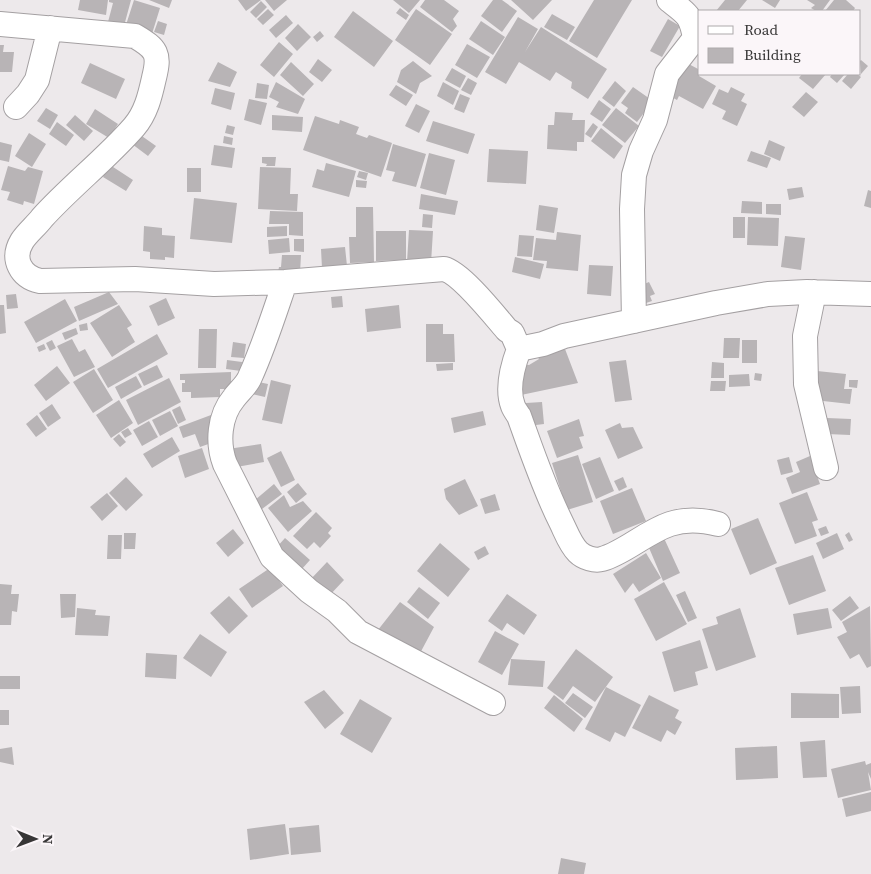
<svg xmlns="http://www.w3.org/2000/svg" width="871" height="874" font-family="'Source Serif 4',serif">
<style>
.building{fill:#b8b4b6}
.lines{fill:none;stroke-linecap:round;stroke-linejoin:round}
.minor-casing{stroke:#a4a0a2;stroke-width:26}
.minor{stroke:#fff;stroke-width:24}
</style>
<rect width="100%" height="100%" fill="#ede9eb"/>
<!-- building -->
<path class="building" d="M80 0H108L106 15 78 10Z
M109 0H131L124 26 108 22 113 3 109 2Z
M134 0 160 8 151 37 125 28Z
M149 0H172L169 8Z
M238 0H261L246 11Z
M265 0H287L274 11Z
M393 0H420L409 13Z
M425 0H444L459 11 453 19 457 26 452 32 420 7Z
M493 0H502L517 11 502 32 481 16Z
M511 0H552L533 20Z
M594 0H632L597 58 569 41Z
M725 0H747L738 11H716Z
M762 0H780L775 8Z
M807 0H830L822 11H816L811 8 815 5Z
M834 0H846L855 8 853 11H825Z
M261 1 267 7 256 18 250 12Z
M400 8 409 15 406 20 396 13Z
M268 9 274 15 263 25 257 19Z
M416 9 452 34 430 65 395 40Z
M353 11 393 41 374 67 334 37Z
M552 14 575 27 567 40 544 27Z
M286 15 293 23 276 38 269 30Z
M518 17 538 29 525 52 541 27 607 69 588 99 571 88 572 82 556 72 550 81 519 62 506 84 485 72Z
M668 19 680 26 662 57 650 51Z
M158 21 167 24 164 35 154 32Z
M481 21 505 37 493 55 469 39Z
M298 24 311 37 297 51 285 38Z
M320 31 324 36 317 42 313 37Z
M279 42 293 54 274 77 260 65Z
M467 44 490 57 477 78 455 65Z
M0 45H4L3 52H14L12 72H0Z
M318 59 332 70 322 82 309 72Z
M681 60 700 70 699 76 716 86 703 109 679 96 677 100 664 93Z
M861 60 868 66 861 74 860 61Z
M413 61 432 76 420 83 416 94 397 82 401 70Z
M218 62 237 72 230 87 208 81Z
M291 62 314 84 303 96 280 75Z
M90 63 125 79 116 99 81 83Z
M452 68 466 76 460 88 445 80Z
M802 74H826L813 89 799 78Z
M832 74H845L837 83 830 77Z
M848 74H857L861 77 851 89 842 81Z
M468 78 477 83 471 95 461 90Z
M615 81 626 91 614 107 602 98Z
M276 82 305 99 298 114 276 107 279 102 269 97Z
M443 82 459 91 453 105 437 96Z
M257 83 269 85 267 99 255 98Z
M396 85 413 95 406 106 389 95Z
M633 87 653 101 637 122 625 113 628 108 621 103Z
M731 87 745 94 741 101 747 104 737 126 722 119 726 111 712 104 719 89 728 93Z
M215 88 235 93 231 110 211 104Z
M806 92 818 102 804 117 792 107Z
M460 94 470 98 464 113 454 109Z
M249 99 267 103 261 125 244 120Z
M599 100 611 109 602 122 590 114Z
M416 104 430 111 419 133 405 126Z
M46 108 58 115 50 129 37 121Z
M616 108 639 126 625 143 602 125Z
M95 109 118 124 109 138 86 124Z
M555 112 573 113 572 120H585L584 142H577V151L547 149 548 125H554Z
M75 115 93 131 84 141 66 125Z
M272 115 303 117 302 132 272 130Z
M315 116 339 124 340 120 359 127 356 134 367 138 369 135 392 143 381 177 303 150Z
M433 121 475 134 468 154 426 141Z
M57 122 74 135 66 146 49 134Z
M593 123 598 127 591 138 585 134Z
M227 125 235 127 233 135 225 133Z
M601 128 623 146 614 159 591 141Z
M29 133 46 144 32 167 15 156Z
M139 134 156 146 148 156 132 144Z
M224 136 233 138 232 145 223 143Z
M769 140 785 147 780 161 764 154Z
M0 142 12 145 9 162 0 160Z
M393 144 426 154 416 187 392 181 395 172 386 170Z
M214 145 235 148 232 168 211 165Z
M489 149 528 151 526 184 487 182Z
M751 151 771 158 767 168 747 161Z
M429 153 455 160 446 195 420 188Z
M262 157H276L275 166H266L267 164 262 163Z
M326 163 356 171 349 197 312 187 317 169 324 171Z
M110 165 133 180 126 191 103 177Z
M8 166 25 171 28 167 43 171 34 204 24 201 23 205 7 200 10 192 1 190Z
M260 167 291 168 290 194H298L297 211 258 209Z
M187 168H201V192H187Z
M359 171 368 173 366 180 357 177Z
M356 180 367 181 366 188 356 187Z
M802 187 804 197 789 200 787 189Z
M868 190 871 191V208L864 206Z
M421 194 458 201 455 215 419 209Z
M194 198 237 203 232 243 190 239Z
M742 201 762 202V214L741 213Z
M766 204H781V215L766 214Z
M539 205 558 208 554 233 536 230Z
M356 207H373L374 262 350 263 349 237H356Z
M270 211 303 212V236L289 235V224H269Z
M423 214 433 215 432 228 422 227Z
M733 217H745V238H733Z
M748 217 779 218 778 246 747 245Z
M144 226 162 228V235L175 236 174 258 165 257V260L150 259V252L143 251Z
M287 226V236L267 237V227Z
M409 230 433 231 431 263 407 262Z
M376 231H406V260L376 261Z
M557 232 581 235 578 271 546 268 547 261 533 260 536 238 556 240Z
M519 235 534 236 532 257 517 256Z
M785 236 805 238 801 270 781 267Z
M289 238 290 252 269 254 268 240Z
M294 239H304V252L294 251Z
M345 247 347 266 322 268 321 249Z
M282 255H301L300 273 278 272 279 267H281Z
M515 257 544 264 540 279 512 272Z
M589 265 613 266 611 296 587 294Z
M649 282 655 294 650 296 652 301 643 304 637 287Z
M109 292 118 304 79 321 74 307Z
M16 294 18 308 7 309 6 295Z
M342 296 343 307 332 308 331 297Z
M166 298 175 318 158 326 149 306Z
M65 299 77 321 36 343 24 322Z
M0 305H4L6 333 0 334Z
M119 305 132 325 127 328 135 342 112 357 90 323Z
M399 305 401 328 367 332 365 309Z
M87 323 88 330 80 331 79 325Z
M426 324H443V334H454L455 362H426Z
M76 328 78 334 65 340 62 333Z
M199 329H217L216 368H198Z
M157 334 168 354 108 388 97 369Z
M724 338H740L739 358H723Z
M72 339 79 352 85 349 95 367 74 377 57 346Z
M52 340 56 348 50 351 46 343Z
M742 340H757V363H742Z
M233 342 246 344 244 358 231 357Z
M44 344 46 349 39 352 37 347Z
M565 349 578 383 521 395V364L529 365 539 359 537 356Z
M227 360 242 362 241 371 226 369Z
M626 360 632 400 615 402 609 362Z
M712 362 724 363V378H711Z
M453 363V370L437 371 436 364Z
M157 365 163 377 144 386 138 374Z
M57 366 70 383 46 401 34 385Z
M94 369 113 400 93 413 73 382Z
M817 371 846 374 844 389H852L850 404 814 400Z
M231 372V389H220V397L191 398V392H182V383H185V380H180V374Z
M755 373 762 374 761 381 754 380Z
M749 374 750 386 729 387V375Z
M136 376 142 387 121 399 115 387Z
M169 378 181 402 138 425 126 400Z
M271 380 291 385 282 424 262 420Z
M849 380H858L857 388 849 387Z
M254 381 268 384 265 397 252 394Z
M711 381H726L725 391H710Z
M119 400 133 423 111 438 96 415Z
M542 402 544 424 528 426 526 403Z
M52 404 61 418 48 427 39 413Z
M180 406 186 420 178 424 172 410Z
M170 411 178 426 160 436 152 420Z
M483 411 486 425 454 433 451 418Z
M37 415 47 429 36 437 26 424Z
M211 415 215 426 209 428 214 442 200 447 195 434 183 438 179 427Z
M827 418 851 419 850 435 827 434Z
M579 419 584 436 579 437 583 448 557 458 547 431Z
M149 421 158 437 142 446 133 430Z
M620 423 622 428 633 427 643 448 618 459 605 430Z
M128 428 132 434 125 438 121 432Z
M119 434 126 442 120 447 113 439Z
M172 437 180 451 152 468 143 454Z
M261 444 264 462 231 468 228 449Z
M202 448 209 469 185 478 178 456Z
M281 451 295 480 281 487 267 458Z
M578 455 593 502 567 510 552 463Z
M810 456 820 484 792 494 786 478 800 472 796 462Z
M600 457 614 491 596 499 582 464Z
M789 457 793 472 781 475 777 460Z
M126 477 143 495 126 511 109 493Z
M623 477 627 487 619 491 614 481Z
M465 479 478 506 459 515 446 499 444 489Z
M298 483 307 494 296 503 287 492Z
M274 484 282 494 262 509 255 500Z
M632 488 646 521 613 534 600 501Z
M807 492 818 520 812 522 817 536 795 544 779 503Z
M107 493 118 506 102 521 90 507Z
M495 494 500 510 485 514 480 499Z
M284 495 290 507 303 501 312 511 288 532 268 508Z
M316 512 332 528 328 533 331 536 320 548 314 542 307 549 293 536Z
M758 518 777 563 750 575 731 529Z
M826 526 829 533 821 536 818 529Z
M233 529 244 543 228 557 216 543Z
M849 532 853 540 849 542 845 535Z
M124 533H136L135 549H124Z
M837 533 844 549 823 559 816 543Z
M108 535H122L121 559H107Z
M663 536 680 573 663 581 647 543Z
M285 538 310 560 301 570 276 548Z
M440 543 470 569 448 597 417 571Z
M485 546 489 554 478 560 474 552Z
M646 553 661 578 639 592 633 583 625 593 613 574Z
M813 555 826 591 789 605 775 568Z
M327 562 344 580 328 597 310 580Z
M270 568 283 586 252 608 239 589Z
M664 582 687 624 656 641 634 599Z
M0 584 12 585 11 594H19L17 612 12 611 11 625H0Z
M419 587 440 603 428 619 407 602Z
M685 591 697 618 688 622 676 595Z
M60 594H76L75 617 61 618Z
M507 594 537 615 524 635 507 623 502 631 488 621Z
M229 596 248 616 229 634 210 613Z
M850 596 859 608 841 621 832 610Z
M400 602 434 627 418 657 374 635Z
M870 606 871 666 867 668 859 654 850 659 837 637 847 632 842 622Z
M77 608 96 610 95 615 110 616 108 636 75 635Z
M740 608 756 657 716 671 702 629 718 624 716 617Z
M828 608 832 628 797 635 793 614Z
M495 631 519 644 502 675 478 662Z
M200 634 227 652 211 677 183 658Z
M700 640 708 668 695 672 698 685 674 692 662 652Z
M576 649 613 677 595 702 573 686 563 700 547 688Z
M146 653 177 655 176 679 145 677Z
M511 659 545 661 543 687 508 685Z
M0 676H20V689H0Z
M860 686 861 713 842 714 840 687Z
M606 687 641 705 625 737 615 732 610 742 585 729Z
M324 690 344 713 325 729 304 702Z
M573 693 593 707 585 718 565 703Z
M791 693 839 694V718H791Z
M554 695 583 719 574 732 544 708Z
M649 695 679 710 675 718 682 722 675 735 667 730 661 742 632 728Z
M360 699 392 718 372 753 340 734Z
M0 710H9V725H0Z
M825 740 827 777 803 778 800 742Z
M777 746 778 778 736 780 735 748Z
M12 747 14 765 0 762V749Z
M865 761 866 765 871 763V779L868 772 871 790 838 798 831 769Z
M871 792V811L846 817 842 799Z
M285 824 289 854 250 860 247 829Z
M319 825 321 852 291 855 289 828Z
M561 858 586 863 584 874H558Z"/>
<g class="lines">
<!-- minor casing -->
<g class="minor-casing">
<path id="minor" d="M0 24 135 36C157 49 160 54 154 78 150 96 146 113 134 127 105 160 71 186 42 218 36 226 27 233 22 241 11 259 21 277 40 281L135 279 214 284 285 282 444 269C461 273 495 316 507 330L512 333 519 349 543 344 564 336 716 303 768 294 807 292 871 294
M16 107 28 94 37 80 50 28
M285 282C274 314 264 346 250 377 247 385 239 391 234 398 219 416 217 443 225 464L272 557 309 591 337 611 358 632 493 703
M814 292 805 336 806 384 826 468
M634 321 632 209 634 175 641 151 655 120 667 74 695 38C691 15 687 14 669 0
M519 349C513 365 506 388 513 406 514 409 517 413 519 416 532 452 544 488 561 522 566 532 570 544 578 552 584 558 595 561 602 559 624 553 646 532 670 524 685 519 703 520 718 524"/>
</g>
<!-- minor -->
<use href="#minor" class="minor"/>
</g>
<!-- legend -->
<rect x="698" y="10" width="162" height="65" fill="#fbf6f9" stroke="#ada9ab"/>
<rect x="708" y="26" width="25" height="8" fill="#ffffff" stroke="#ada9ab"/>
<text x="744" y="35" font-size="15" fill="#373636">Road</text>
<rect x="708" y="48" width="25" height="15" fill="#b8b4b6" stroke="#ada9ab"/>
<text x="744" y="60" font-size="15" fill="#373636">Building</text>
<!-- north arrow -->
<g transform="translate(35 839) rotate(91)" stroke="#fbf6f9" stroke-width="4" paint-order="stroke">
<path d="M0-4L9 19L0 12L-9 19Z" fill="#373636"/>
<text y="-8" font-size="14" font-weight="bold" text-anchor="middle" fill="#373636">N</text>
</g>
</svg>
